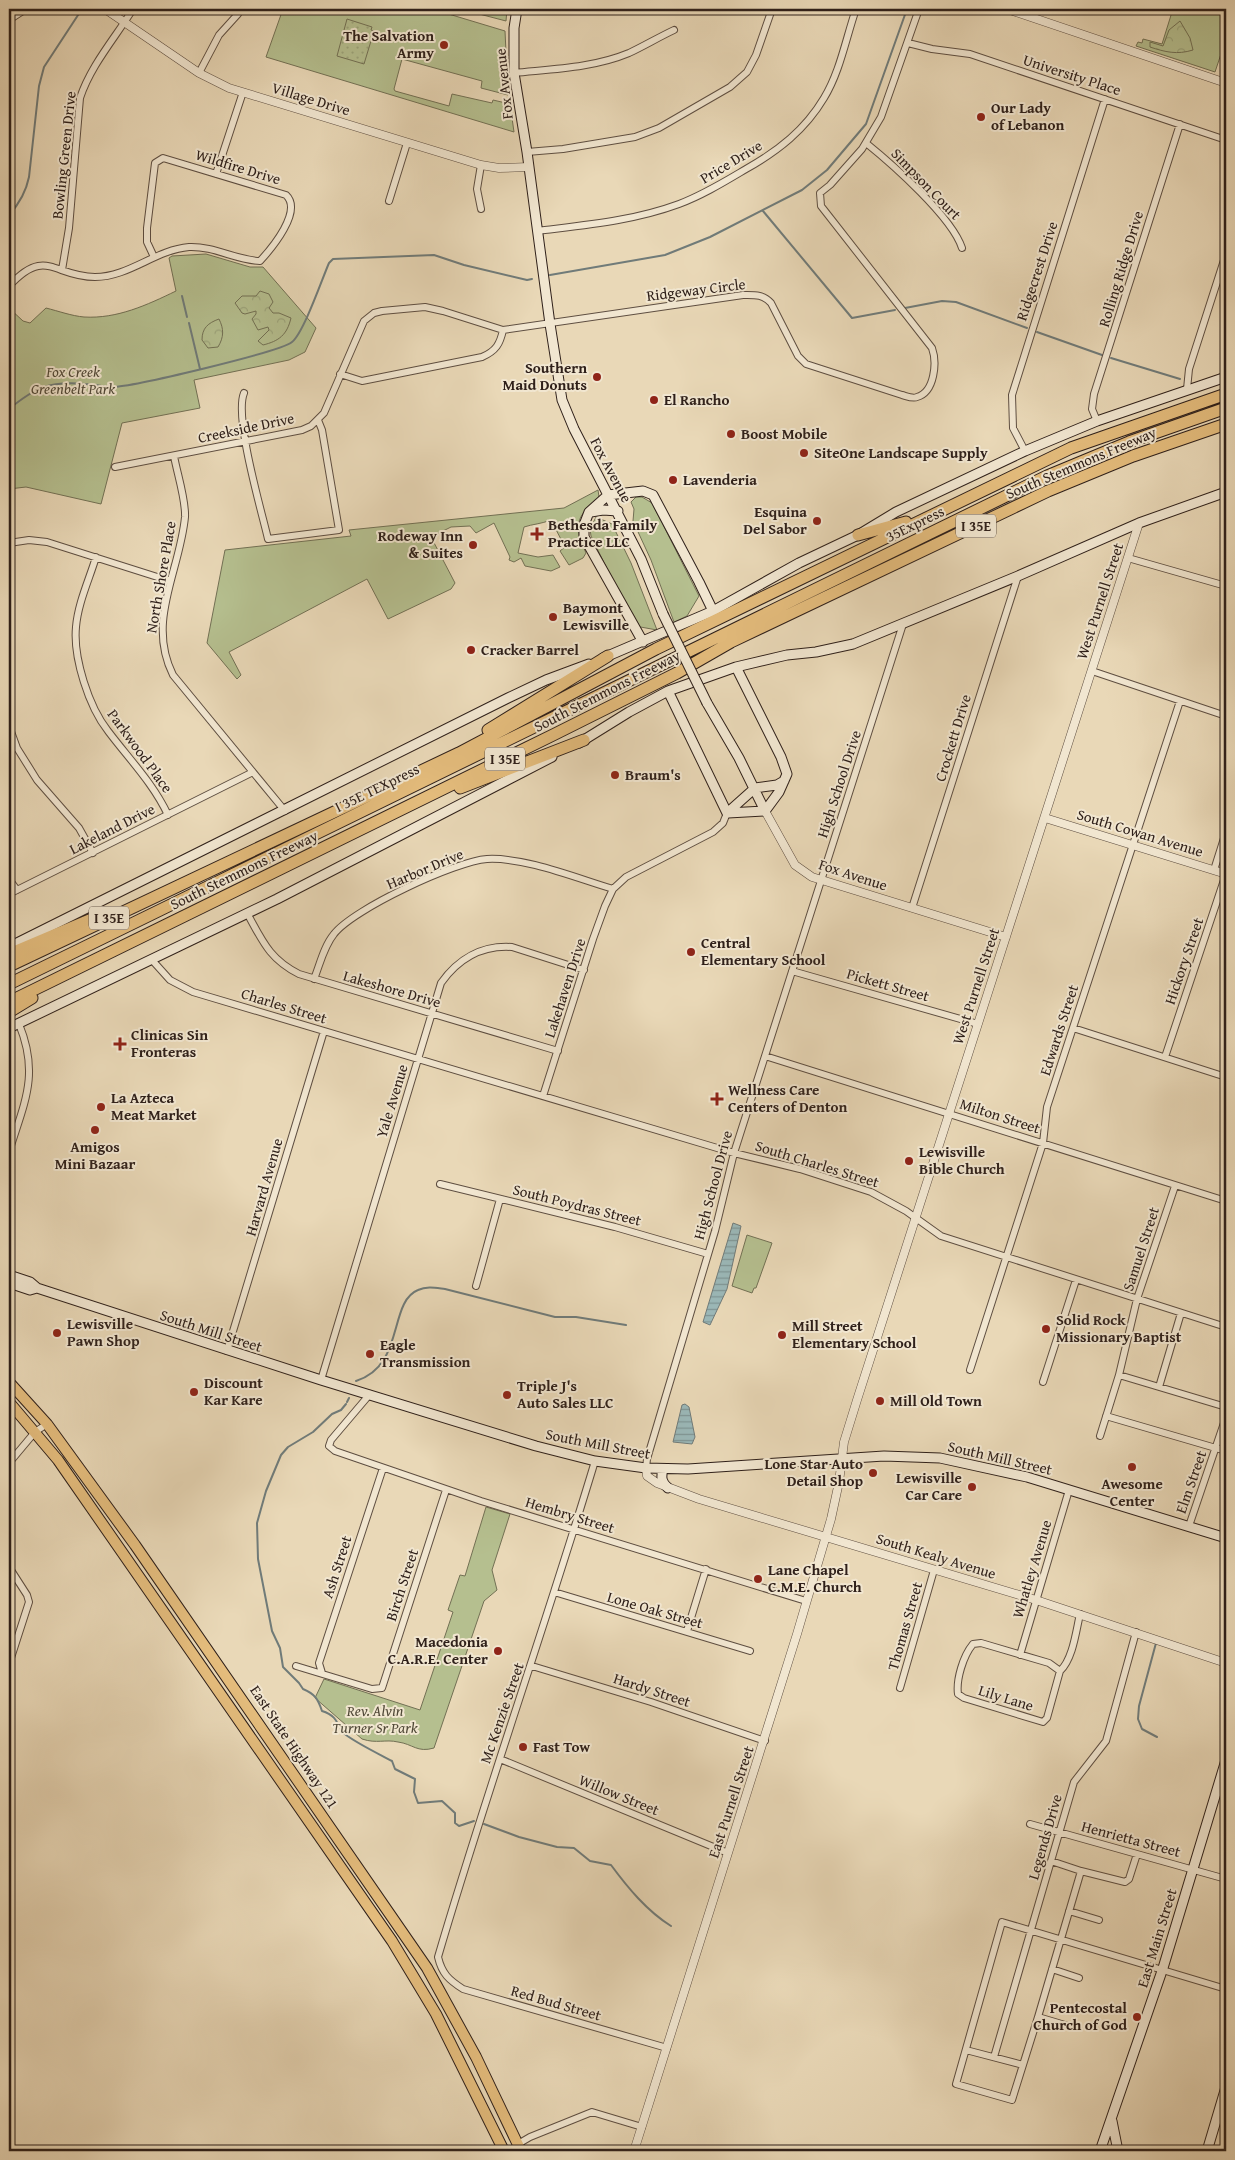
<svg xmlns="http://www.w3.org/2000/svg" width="1235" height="2160" font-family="'Gentium Book Plus',serif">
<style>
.green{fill:#b5bf8f;stroke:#727054}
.forest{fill:url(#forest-crowns);stroke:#727054}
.garden{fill:url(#garden-dots);stroke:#727054}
.water{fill:url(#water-rules);stroke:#707b79}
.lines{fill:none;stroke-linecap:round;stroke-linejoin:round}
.stream{stroke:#707b79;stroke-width:2}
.minor-casing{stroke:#5e4e41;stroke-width:8}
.tertiary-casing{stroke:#5e4e41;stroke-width:9}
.secondary-casing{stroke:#2f201a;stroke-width:11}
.primary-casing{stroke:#2f201a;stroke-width:12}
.motorway-casing{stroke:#2f201a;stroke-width:13}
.minor{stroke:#f1e6d0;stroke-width:6}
.tertiary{stroke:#f1e6d0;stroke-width:8}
.secondary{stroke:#f1e6d0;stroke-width:9}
.primary{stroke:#e4bc7c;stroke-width:10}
.motorway{stroke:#e4bc7c;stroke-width:11}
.secondary-bridge-casing{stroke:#2f201a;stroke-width:11;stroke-linecap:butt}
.secondary-bridge{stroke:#f1e6d0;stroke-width:9}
.poi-dot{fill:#8f2418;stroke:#f1e6d0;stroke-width:2}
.labels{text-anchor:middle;stroke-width:4;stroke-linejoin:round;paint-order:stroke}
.shield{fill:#f1e6d0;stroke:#695b51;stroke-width:1}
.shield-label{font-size:14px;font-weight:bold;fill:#2f201a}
.poi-label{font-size:15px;font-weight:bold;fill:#2f201a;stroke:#f1e6d0;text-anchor:start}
.street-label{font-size:15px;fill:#2f201a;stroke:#f1e6d0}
.park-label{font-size:15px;font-style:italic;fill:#504837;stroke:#f1e6d0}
</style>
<defs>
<pattern id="forest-crowns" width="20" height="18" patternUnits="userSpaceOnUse" patternTransform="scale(1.25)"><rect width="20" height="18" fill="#b5bf8f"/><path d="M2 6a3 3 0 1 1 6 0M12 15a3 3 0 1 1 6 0" fill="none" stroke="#9ca47b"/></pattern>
<pattern id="garden-dots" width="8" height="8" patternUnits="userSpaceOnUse" patternTransform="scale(1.25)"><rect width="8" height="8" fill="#b5bf8f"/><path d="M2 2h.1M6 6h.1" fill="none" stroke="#9ca47b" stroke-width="1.8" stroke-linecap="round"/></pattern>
<pattern id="water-rules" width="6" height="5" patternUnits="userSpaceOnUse" patternTransform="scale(1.25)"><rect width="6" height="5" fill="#9bb8b8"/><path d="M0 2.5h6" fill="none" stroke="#7f9595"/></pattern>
</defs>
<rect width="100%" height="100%" fill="#e9d8b7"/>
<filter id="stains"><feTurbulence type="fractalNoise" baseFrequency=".004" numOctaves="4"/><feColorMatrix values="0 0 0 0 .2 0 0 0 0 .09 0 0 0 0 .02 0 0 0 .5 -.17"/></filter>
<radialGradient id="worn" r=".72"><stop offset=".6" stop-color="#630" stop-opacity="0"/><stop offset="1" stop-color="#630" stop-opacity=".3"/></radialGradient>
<!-- green -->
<path class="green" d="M283 9H432L505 31 508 95 481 88 482 81 402 59 394 89 395 91 449 106 452 94 492 103 493 100 510 104 514 132 266 57Z
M460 9H507L506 21Z
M1164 9H1226V39L1215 72 1136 46 1138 42 1142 43 1143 39 1162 44 1172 12Z
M206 254 250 267H263L316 328 305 352 289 360 194 380 200 408 122 423 101 504 26 487 9 489V308L23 321 30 323 46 308C58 311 72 316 84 317 117 319 147 305 176 291L169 258 172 256Z
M598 490 599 497C596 503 590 505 585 511 573 525 579 537 586 553L583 558 569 565 560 551 565 547 551 520C541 524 533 524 524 527L518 553 538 557 553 555 560 567 551 571 525 566 521 558 514 562 509 560 510 557 494 523 476 533 470 526 451 527 431 537 455 583 451 589 388 619 367 579 229 652 241 675 237 679 207 643 225 550 351 536 349 530 564 508Z
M636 497H642L652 503 699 596 687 616 674 622 651 560 633 521 634 509 631 502Z
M596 517 612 524 631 563 657 630 635 626 591 536 590 529Z
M747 1235 772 1243 756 1288H754L752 1293 732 1286Z
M486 1507 510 1514 492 1570 497 1590 484 1601 434 1748C417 1753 413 1744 398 1742 385 1739 377 1744 362 1739L315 1698 324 1679 420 1710 453 1612 448 1610 460 1575 465 1576Z"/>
<!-- forest -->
<path class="forest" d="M1180 21 1190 38 1193 50C1177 55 1165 52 1150 47V42L1163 46 1169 30Z
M260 291 269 294 273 302 269 308 273 313H279L291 318C287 335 279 341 263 345L258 341 269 330 268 327 258 330 252 319 256 314V311L245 314 242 313 235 303 242 296H256Z
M219 319C224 329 224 337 218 347L208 348 202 340C202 328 208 323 219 319Z"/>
<!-- garden -->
<path class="garden" d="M347 19 372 27 371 30 374 31 364 64 337 56Z"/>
<!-- water -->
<path class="water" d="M733 1223 741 1226 727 1289 710 1325 703 1322Z
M685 1404 689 1407 695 1437 692 1444 673 1442 682 1405Z"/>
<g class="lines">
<!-- stream -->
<path class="stream" d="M763 211 852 318 895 310
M9 215C19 204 26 192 29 177L39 86 44 67 82 9
M550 275 665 255 710 237 802 190 827 170 866 124 907 9
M182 296 187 317
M905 308 942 301 956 302 1027 328
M189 323 200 369
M1037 332 1102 355
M1111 358 1180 379
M9 409C36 387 49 381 85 384 94 384 103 387 112 387 132 387 280 352 292 342 304 332 322 279 329 263L333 259 434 255 464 265 527 280 532 279
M356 1381C405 1366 388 1302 418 1290 427 1286 436 1288 445 1289L555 1317H576L626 1325
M347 1402 349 1398
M346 1404 341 1410 332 1414 313 1432 288 1447 281 1455 266 1491 257 1523 258 1559 272 1631 280 1648 283 1667 299 1683 303 1689C315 1694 318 1699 322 1711 341 1717 336 1728 346 1735 360 1745 377 1753 392 1761L395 1769 415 1779 414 1792 418 1803 442 1801 455 1813V1823L459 1826 474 1821
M1156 1643 1139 1706 1138 1719 1142 1729 1157 1737
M484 1824 519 1837 557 1847 574 1848 590 1861 611 1865C628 1888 647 1911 671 1926"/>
<!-- minor casing -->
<g class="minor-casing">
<path id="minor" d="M9 20 26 9
M908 43 932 49 970 54 1226 140
M199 73 219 35 238 14
M514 73C552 69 593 68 629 53 644 46 659 37 674 30
M866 143C892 164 952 217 962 248
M527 152 563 149 635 137 659 128 730 87 747 72 756 55 772 9
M481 165 477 189 481 209
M216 174 243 92
M389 201 407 143
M537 231C585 225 633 221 679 204 703 195 724 182 746 169 778 151 805 130 824 98 840 72 846 38 856 9
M62 270 69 228 80 98C91 65 115 38 133 9
M9 286C46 246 54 277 95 277 129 277 155 250 189 247 214 246 236 260 260 261 272 248 303 211 286 195L163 158 155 163 147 228V242L154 257
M340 374 362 381 482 357C496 351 500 344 503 330
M1187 389 1189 369 1226 254
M244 393C234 417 261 509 268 539L339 530 322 430 318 420
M1097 421 1092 409 1094 394 1180 124
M1025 451 1013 428 1012 395 1105 99
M174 456C177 473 186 500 185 517 180 571 146 621 173 675L285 811
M115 467 302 430 311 426 324 413 364 321 374 313 382 311 425 307 443 311 503 330 743 295C754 295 763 294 771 303L798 356 806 364 902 395C906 396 913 399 917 397 935 392 937 362 932 348L821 206 820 193 830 185 862 149 881 117 919 9
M9 543 29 540 47 542 170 581
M96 557C89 580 78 603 76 627 73 658 89 707 108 731 129 759 153 783 168 815
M1128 558 1226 586
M1092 671 1226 716
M9 726 17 748 37 780 79 828 93 853
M1214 870 1226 832
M9 879 17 890
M9 894 253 772
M912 908 1018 576
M247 913C262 940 269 959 299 974L558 1051
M152 960 170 980 193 992 734 1153 800 1169 871 1192 906 1211 941 1236 1226 1327
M792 971 978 1024
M314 979C320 964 324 946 334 934 353 909 456 861 487 859 525 857 576 878 613 889
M1073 1028 1226 1077
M765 1056 1226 1201
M1165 1057 1226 874
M543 1096 593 939 605 906 613 889 626 877 713 832 723 823 727 813
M9 1152C24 1103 40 1075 19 1024
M440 1184 615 1227 708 1254
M476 1286 500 1199
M227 1351 324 1031
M970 1370 1043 1143 1047 1107 1180 701
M1119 1375 1226 1407
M321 1380 441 983C458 959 482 945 512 947L584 970
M1043 1382 1076 1280
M1159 1387 1181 1313
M370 1394 331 1440 329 1446 335 1451 481 1501 806 1601
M1106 1416 1226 1451
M1100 1436 1119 1375 1137 1299 1175 1186
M595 1461C545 1627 487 1790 438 1957 442 1974 449 1980 463 1989L667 2048
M9 1463 35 1432 47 1424
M646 1468 647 1459 715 1231 734 1153 903 624
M1189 1526 1226 1417
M9 1567 27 1595 29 1602 9 1664
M554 1592 750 1651
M687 1631 706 1569
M1020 1655 1069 1490
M296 1666 372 1689 382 1688 446 1490
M532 1666 651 1702 765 1741
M1060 1671 1049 1663 981 1643 973 1644C963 1656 956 1680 958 1694L964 1698 1043 1722 1047 1718 1060 1671C1073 1659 1076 1631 1080 1614
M322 1673 319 1663 383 1468
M900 1688 934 1570
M500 1759 728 1853
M1030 1824 1226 1879
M1051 1861 1081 1871
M1069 1911 1099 1920
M1052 1969 1079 1978
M1038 2017 1012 2100 956 2084 1002 1922 1226 1989
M1065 2025 1038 2017 1081 1871 1125 1882 1129 1879 1137 1854
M966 2050 1023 2065
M994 2057 1074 1782 1106 1741 1136 1632
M518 2144 530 2137 592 2112 642 2127"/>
</g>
<!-- tertiary casing -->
<g class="tertiary-casing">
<path id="tertiary" d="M105 9 199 73 229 88 481 165 499 168 529 167
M1007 9 1226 83
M765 811 795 865 812 877 1006 937
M1045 818 1226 874
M646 1468 647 1476 657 1483 699 1499 1036 1600 1226 1663
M634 2151 797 1634 831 1519 839 1482 844 1442 857 1400 1139 523"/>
</g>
<!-- secondary casing -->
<g class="secondary-casing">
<path id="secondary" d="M517 9 514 28V73L527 152 550 324 562 400 574 429 641 559 663 614
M591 512 603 510 618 511
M643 642 584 537V525L589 512 608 495 643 491 653 495 699 582 713 611
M603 658 713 611 799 563 858 535 896 512 1025 451 1097 421 1226 377
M736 667 781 757 787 774 779 792 765 811
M668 691 727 813
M707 703 739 758 765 811
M579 743 629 712 668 691 736 667 787 655 816 652 853 644 1018 576 1139 523 1226 492
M727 813 755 788 777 785 784 781
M728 813 765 811
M9 947 508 698 546 680 589 664
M9 1028 277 899 552 757
M9 1275 30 1282 37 1288 321 1380 536 1446 595 1461 646 1468 688 1469 884 1456 940 1458 1027 1477 1226 1538
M9 1283 30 1290 37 1288
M663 1469C661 1477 661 1482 668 1488
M1112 2121 1118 2151
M1100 2151 1163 1968 1226 1760
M1207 2151 1226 2087"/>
</g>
<!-- primary casing -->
<g class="primary-casing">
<path id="primary" d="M9 1382 47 1424 135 1545 427 1968 476 2057 521 2151
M9 1402 58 1460 392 1941 436 2014 504 2151"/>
</g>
<!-- motorway casing -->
<g class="motorway-casing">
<path id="motorway" d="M858 535 906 522
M488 730 608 656
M460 788 584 740
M9 954 94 918
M9 966 459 753 656 649 1071 448 1226 394
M9 984 1047 476 1129 442 1226 408
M9 1002 553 735 677 673 731 642 1048 491 1133 456 1226 424
M9 1012 32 998"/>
</g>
<!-- minor -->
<use href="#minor" class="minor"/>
<!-- tertiary -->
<use href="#tertiary" class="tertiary"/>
<!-- secondary -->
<use href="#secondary" class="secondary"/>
<!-- primary -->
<use href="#primary" class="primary"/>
<!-- motorway -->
<use href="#motorway" class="motorway"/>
<!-- secondary-bridge casing -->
<g class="secondary-bridge-casing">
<path id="secondary-bridge" d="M663 614 707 703"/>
</g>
<!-- secondary-bridge -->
<use href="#secondary-bridge" class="secondary-bridge"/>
</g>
<!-- markers -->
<g class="poi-dot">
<circle cx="444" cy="45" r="5"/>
<circle cx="981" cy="117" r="5"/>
<circle cx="597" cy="377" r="5"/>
<circle cx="654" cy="400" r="5"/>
<circle cx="731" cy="434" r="5"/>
<circle cx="804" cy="453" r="5"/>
<circle cx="673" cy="480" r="5"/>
<circle cx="817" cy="521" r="5"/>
<path d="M534.5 526.5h5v5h5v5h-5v5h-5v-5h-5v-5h5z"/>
<circle cx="473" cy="545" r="5"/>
<circle cx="553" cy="617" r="5"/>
<circle cx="471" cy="650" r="5"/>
<circle cx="615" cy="775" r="5"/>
<circle cx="691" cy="952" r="5"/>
<path d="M117.5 1036.5h5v5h5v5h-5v5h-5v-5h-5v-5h5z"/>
<path d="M714.5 1091.5h5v5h5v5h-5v5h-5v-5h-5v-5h5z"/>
<circle cx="101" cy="1107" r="5"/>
<circle cx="95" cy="1130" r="5"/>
<circle cx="909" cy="1161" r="5"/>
<circle cx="1046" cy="1329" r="5"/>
<circle cx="57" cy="1333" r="5"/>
<circle cx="782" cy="1335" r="5"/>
<circle cx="370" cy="1354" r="5"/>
<circle cx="194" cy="1392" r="5"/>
<circle cx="507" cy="1395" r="5"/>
<circle cx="880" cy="1401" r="5"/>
<circle cx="1132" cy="1467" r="5"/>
<circle cx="873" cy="1473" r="5"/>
<circle cx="972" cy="1487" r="5"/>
<circle cx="758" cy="1579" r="5"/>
<circle cx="498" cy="1651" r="5"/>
<circle cx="523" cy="1747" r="5"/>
<circle cx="1137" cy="2017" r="5"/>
</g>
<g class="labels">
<!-- shield labels -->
<g class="shield">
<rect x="956" y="514.5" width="40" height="23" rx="4"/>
<rect x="485" y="747.5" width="40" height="23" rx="4"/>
<rect x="89" y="906.5" width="40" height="23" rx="4"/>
</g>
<g class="shield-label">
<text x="976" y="531">I 35E</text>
<text x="505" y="764">I 35E</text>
<text x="109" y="923">I 35E</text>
</g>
<!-- poi labels -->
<g class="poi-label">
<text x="434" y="41" text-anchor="end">The Salvation<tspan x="434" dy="17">Army</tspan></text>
<text x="991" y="113">Our Lady<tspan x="991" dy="17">of Lebanon</tspan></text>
<text x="587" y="373" text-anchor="end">Southern<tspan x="587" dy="17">Maid Donuts</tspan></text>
<text x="664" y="405">El Rancho</text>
<text x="741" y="439">Boost Mobile</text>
<text x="814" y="458">SiteOne Landscape Supply</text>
<text x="683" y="485">Lavenderia</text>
<text x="807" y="517" text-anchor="end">Esquina<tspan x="807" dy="17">Del Sabor</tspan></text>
<text x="548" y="530">Bethesda Family<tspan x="548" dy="17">Practice LLC</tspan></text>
<text x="463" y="541" text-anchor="end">Rodeway Inn<tspan x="463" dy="17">&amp; Suites</tspan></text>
<text x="563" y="613">Baymont<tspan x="563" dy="17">Lewisville</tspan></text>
<text x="481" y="655">Cracker Barrel</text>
<text x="625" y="780">Braum's</text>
<text x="701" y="948">Central<tspan x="701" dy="17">Elementary School</tspan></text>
<text x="131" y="1040">Clinicas Sin<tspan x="131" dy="17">Fronteras</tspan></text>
<text x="728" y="1095">Wellness Care<tspan x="728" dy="17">Centers of Denton</tspan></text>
<text x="111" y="1103">La Azteca<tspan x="111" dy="17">Meat Market</tspan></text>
<text x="95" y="1152" text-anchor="middle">Amigos<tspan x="95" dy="17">Mini Bazaar</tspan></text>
<text x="919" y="1157">Lewisville<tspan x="919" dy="17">Bible Church</tspan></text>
<text x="1056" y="1325">Solid Rock<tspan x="1056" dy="17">Missionary Baptist</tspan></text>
<text x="67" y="1329">Lewisville<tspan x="67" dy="17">Pawn Shop</tspan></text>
<text x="792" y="1331">Mill Street<tspan x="792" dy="17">Elementary School</tspan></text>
<text x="380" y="1350">Eagle<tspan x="380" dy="17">Transmission</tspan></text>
<text x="204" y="1388">Discount<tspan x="204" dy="17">Kar Kare</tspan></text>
<text x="517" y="1391">Triple J's<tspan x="517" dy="17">Auto Sales LLC</tspan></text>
<text x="890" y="1406">Mill Old Town</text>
<text x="863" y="1469" text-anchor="end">Lone Star Auto<tspan x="863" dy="17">Detail Shop</tspan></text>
<text x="962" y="1483" text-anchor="end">Lewisville<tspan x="962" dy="17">Car Care</tspan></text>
<text x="1132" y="1489" text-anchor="middle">Awesome<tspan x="1132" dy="17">Center</tspan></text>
<text x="768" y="1575">Lane Chapel<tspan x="768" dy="17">C.M.E. Church</tspan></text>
<text x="488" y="1647" text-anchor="end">Macedonia<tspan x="488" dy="17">C.A.R.E. Center</tspan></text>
<text x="533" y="1752">Fast Tow</text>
<text x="1127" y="2013" text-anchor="end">Pentecostal<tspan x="1127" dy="17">Church of God</tspan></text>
</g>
<!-- street labels -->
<g class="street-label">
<text transform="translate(1072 75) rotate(18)" y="5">University Place</text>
<text transform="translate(504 84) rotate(-96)" y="5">Fox Avenue</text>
<text transform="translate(311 99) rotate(17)" y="5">Village Drive</text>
<text transform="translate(64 155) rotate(-84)" y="5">Bowling Green Drive</text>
<text transform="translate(731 162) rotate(-31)" y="5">Price Drive</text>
<text transform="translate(238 167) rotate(17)" y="5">Wildfire Drive</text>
<text transform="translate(926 184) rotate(46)" y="5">Simpson Court</text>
<text transform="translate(1121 269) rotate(-73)" y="5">Rolling Ridge Drive</text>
<text transform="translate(1037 271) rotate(-72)" y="5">Ridgecrest Drive</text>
<text transform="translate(696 290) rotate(-7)" y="5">Ridgeway Circle</text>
<text transform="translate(246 428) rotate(-12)" y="5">Creekside Drive</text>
<text transform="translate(1081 463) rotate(-23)" y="5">South Stemmons Freeway</text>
<text transform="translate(611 470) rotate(62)" y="5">Fox Avenue</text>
<text transform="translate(915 524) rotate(-26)" y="5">35Express</text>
<text transform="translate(161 577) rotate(-80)" y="5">North Shore Place</text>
<text transform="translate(1100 601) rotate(-72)" y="5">West Purnell Street</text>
<text transform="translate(607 691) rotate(-27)" y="5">South Stemmons Freeway</text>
<text transform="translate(953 738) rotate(-73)" y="5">Crockett Drive</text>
<text transform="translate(140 751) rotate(54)" y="5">Parkwood Place</text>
<text transform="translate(839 784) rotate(-72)" y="5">High School Drive</text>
<text transform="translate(377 788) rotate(-26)" y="5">I 35E TEXpress</text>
<text transform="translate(112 829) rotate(-27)" y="5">Lakeland Drive</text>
<text transform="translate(1140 833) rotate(17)" y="5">South Cowan Avenue</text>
<text transform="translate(425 869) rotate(-23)" y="5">Harbor Drive</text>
<text transform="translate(244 870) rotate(-26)" y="5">South Stemmons Freeway</text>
<text transform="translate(853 875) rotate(18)" y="5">Fox Avenue</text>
<text transform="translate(1184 961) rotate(-71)" y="5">Hickory Street</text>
<text transform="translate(888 985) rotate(16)" y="5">Pickett Street</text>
<text transform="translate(976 986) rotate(-72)" y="5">West Purnell Street</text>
<text transform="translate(565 988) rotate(-72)" y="5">Lakehaven Drive</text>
<text transform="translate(392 989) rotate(16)" y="5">Lakeshore Drive</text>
<text transform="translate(284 1006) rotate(17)" y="5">Charles Street</text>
<text transform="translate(1059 1030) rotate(-72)" y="5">Edwards Street</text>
<text transform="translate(392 1101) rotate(-73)" y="5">Yale Avenue</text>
<text transform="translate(1000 1116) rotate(18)" y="5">Milton Street</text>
<text transform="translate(817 1164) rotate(17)" y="5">South Charles Street</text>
<text transform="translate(713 1185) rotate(-75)" y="5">High School Drive</text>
<text transform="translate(264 1187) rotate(-74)" y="5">Harvard Avenue</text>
<text transform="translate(577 1205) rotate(14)" y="5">South Poydras Street</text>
<text transform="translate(1141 1249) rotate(-72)" y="5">Samuel Street</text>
<text transform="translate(211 1331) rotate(18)" y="5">South Mill Street</text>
<text transform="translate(598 1444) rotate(11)" y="5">South Mill Street</text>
<text transform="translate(1000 1458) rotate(13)" y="5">South Mill Street</text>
<text transform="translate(1191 1482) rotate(-71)" y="5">Elm Street</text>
<text transform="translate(570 1515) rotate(17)" y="5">Hembry Street</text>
<text transform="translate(936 1556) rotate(17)" y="5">South Kealy Avenue</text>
<text transform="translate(337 1567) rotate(-72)" y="5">Ash Street</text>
<text transform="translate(1032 1569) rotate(-73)" y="5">Whatley Avenue</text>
<text transform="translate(402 1585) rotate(-72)" y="5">Birch Street</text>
<text transform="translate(655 1610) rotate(16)" y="5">Lone Oak Street</text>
<text transform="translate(905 1626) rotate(-74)" y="5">Thomas Street</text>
<text transform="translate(652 1690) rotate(18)" y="5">Hardy Street</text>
<text transform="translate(1006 1698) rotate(17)" y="5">Lily Lane</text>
<text transform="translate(502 1713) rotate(-71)" y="5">Mc Kenzie Street</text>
<text transform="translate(294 1747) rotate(56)" y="5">East State Highway 121</text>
<text transform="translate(619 1795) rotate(22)" y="5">Willow Street</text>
<text transform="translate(731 1802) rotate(-72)" y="5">East Purnell Street</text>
<text transform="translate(1045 1837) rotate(-74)" y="5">Legends Drive</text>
<text transform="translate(1131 1839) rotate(15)" y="5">Henrietta Street</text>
<text transform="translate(1157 1938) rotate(-73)" y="5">East Main Street</text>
<text transform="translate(556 2003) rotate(16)" y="5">Red Bud Street</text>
</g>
<!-- park labels -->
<g class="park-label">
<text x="73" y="377">Fox Creek<tspan x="73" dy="17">Greenbelt Park</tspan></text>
<text x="375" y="1716">Rev. Alvin<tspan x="375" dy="17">Turner Sr Park</tspan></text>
</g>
</g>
<!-- margin -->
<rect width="1235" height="2160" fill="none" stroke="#e9d8b7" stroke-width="30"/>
<rect x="10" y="10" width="1215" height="2140" fill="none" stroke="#2f201a" stroke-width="2.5"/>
<rect x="15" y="15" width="1205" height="2130" fill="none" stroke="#2f201a"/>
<rect width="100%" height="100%" filter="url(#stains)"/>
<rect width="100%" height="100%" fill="url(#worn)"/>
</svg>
